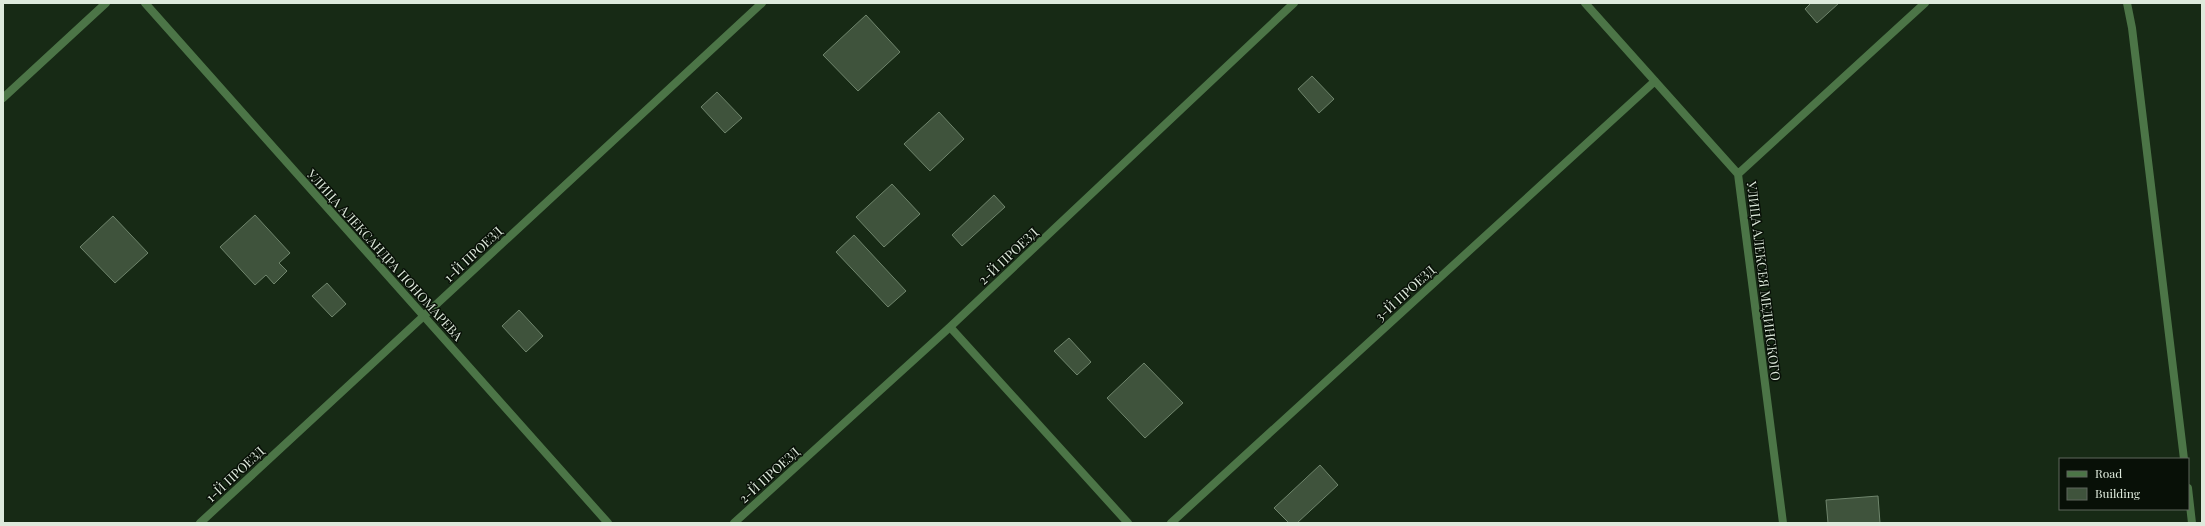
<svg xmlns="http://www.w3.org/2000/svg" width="2205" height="526" font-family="'Playfair Display',serif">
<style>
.building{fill:#3f533c;stroke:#6f856c}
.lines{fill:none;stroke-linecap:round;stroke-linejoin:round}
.minor{stroke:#4c7547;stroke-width:8}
.labels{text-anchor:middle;stroke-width:3;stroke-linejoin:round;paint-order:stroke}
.street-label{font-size:13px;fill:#deeadc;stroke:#081007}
</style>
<rect width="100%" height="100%" fill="#172a15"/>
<!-- building -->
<path class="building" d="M1811 3H1839L1817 23 1805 9Z
M866 15 900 52 858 91 823 55Z
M1312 76 1334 99 1319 113 1298 89Z
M717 92 742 118 725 133 701 107Z
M939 112 964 139 930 171 904 144Z
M892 184 920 214 884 247 856 217Z
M994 195 1005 207 962 246 952 235Z
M255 215 290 253 279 263 287 271 274 284 266 275 255 285 220 247Z
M113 216 148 253 115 283 80 247Z
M854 235 906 291 888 307 836 252Z
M327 283 346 304 332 317 312 296Z
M519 310 543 336 526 352 502 326Z
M1069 338 1091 362 1077 375 1054 351Z
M1144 363 1183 403 1145 438 1107 398Z
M1320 465 1338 485 1297 523H1289L1274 508Z
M1878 496 1880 523H1828L1826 500Z"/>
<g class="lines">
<!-- minor -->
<path class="minor" d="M145 3 608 523
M1585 3 1738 174 1783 523
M2127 3 2132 28 2184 459
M3 98 106 3
M1738 174 1925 3
M950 327 1128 523
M2188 488 2192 523
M200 523 762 3
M734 523 950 327 1294 3
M1171 523 1655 81"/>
</g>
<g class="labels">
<!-- street labels -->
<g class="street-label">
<text transform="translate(473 254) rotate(-43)" y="5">1-Й ПРОЕЗД</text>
<text transform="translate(385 255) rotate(48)" y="5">УЛИЦА АЛЕКСАНДРА ПОНОМАРЕВА</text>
<text transform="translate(1008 256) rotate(-43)" y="5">2-Й ПРОЕЗД</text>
<text transform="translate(1764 281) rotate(83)" y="5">УЛИЦА АЛЕКСЕЯ МЕДИНСКОГО</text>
<text transform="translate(1405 293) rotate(-42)" y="5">3-Й ПРОЕЗД</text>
<text transform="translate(235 474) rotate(-43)" y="5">1-Й ПРОЕЗД</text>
<text transform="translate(769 475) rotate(-42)" y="5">2-Й ПРОЕЗД</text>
</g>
</g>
<!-- border -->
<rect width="2205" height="526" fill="none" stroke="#deeadc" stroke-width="8"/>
<!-- legend -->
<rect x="2059" y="458" width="130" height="52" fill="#081007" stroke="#5e675c"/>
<rect x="2067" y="471" width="20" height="6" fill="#4c7547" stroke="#5e675c"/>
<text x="2095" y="478" font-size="12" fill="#deeadc">Road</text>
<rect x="2067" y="488" width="20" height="12" fill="#3f533c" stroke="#5e675c"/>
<text x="2095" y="498" font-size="12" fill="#deeadc">Building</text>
</svg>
